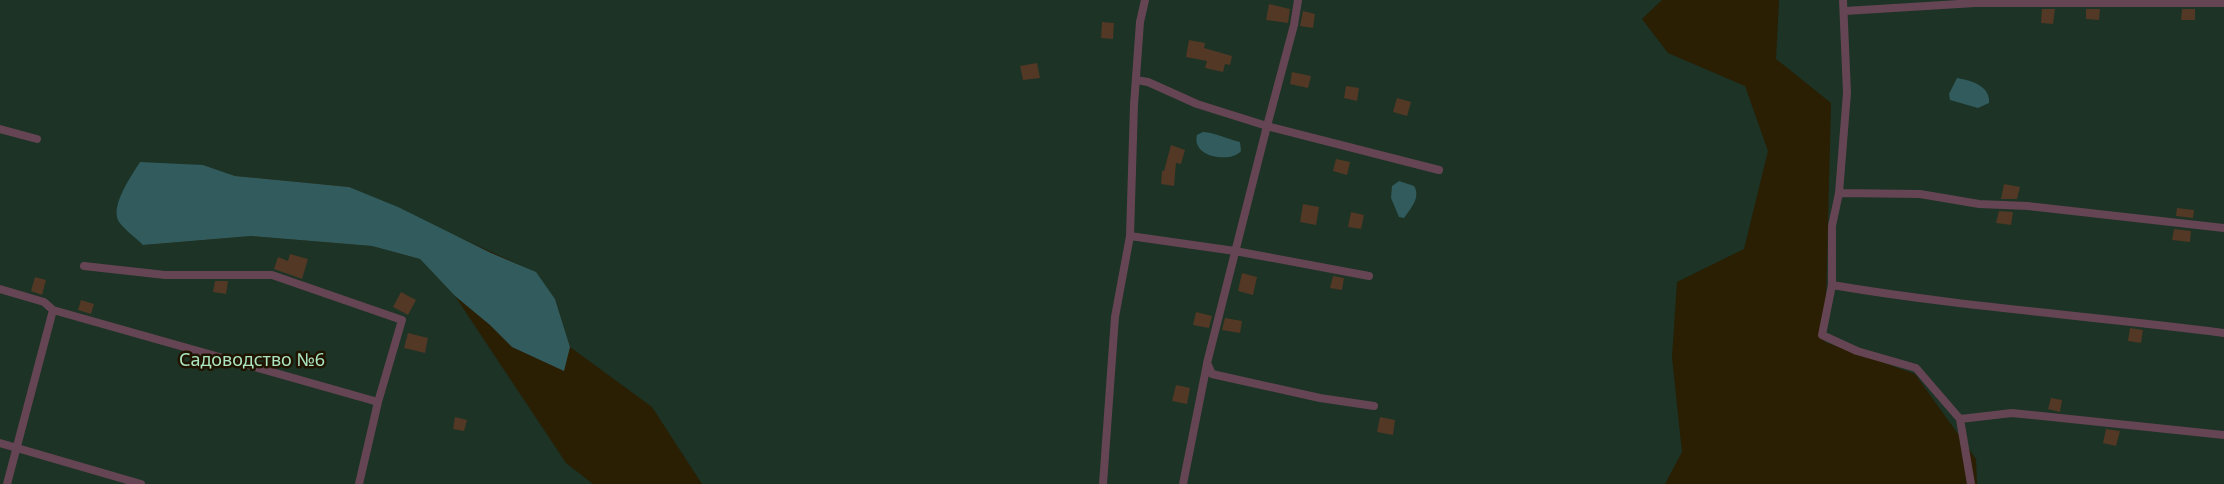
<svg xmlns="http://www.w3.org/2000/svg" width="2224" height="484" font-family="'Noto Sans',sans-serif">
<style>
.green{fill:#1c3325}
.water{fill:#315b5d}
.building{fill:#523825}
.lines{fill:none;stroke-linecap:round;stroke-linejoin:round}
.service{stroke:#654553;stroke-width:8}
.labels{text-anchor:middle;stroke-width:5;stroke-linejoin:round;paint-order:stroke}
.park-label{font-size:18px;fill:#aae4c0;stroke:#201400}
</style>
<rect width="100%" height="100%" fill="#2a1e03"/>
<!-- green -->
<path class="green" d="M0 0H1662L1642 19 1668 53 1745 86 1768 151 1744 249 1677 282 1672 357 1682 452 1665 484H702L652 407 570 347 555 299 535 272 349 187 235 176 203 165 143 245 251 236 372 246 420 259 455 296 566 463 593 484H0Z
M1779 0H2224V484H1977L1976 459 1915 374 1825 342 1831 103 1776 59Z"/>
<!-- water -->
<path class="water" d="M1957 78C1970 80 1991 86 1989 103L1978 108 1950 100 1949 94Z
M1203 132C1216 133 1227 139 1240 142L1241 151C1232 163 1191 158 1197 135Z
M140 162 203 165 235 176 349 187 398 207 491 253 536 272 555 299 570 347 564 371 512 347 490 325 455 296 420 259 372 246 251 236 143 245C136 238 125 230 119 222 109 207 132 175 140 162Z
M1399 181 1414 186C1421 197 1411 208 1404 218L1399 217 1391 198 1392 186Z"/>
<!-- building -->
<path class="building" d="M1269 4 1290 9 1288 23 1266 20Z
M2042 9H2055L2053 24 2041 23Z
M2086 9H2100L2099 20 2086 19Z
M2182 9H2195V20H2181Z
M1303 11 1315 14 1313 28 1300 26Z
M1102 22 1114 23 1113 39 1101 38Z
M1189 40 1205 43 1204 48 1232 56 1230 65 1225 64 1223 72 1205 68 1207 61 1186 57Z
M1037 63 1040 78 1023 80 1020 66Z
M1292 72 1311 76 1308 88 1290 84Z
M1346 86 1359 88 1357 101 1344 98Z
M1397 98 1411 102 1407 116 1393 112Z
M1171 145 1185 150 1181 164 1176 163 1174 186 1161 184 1162 171H1164Z
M1336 159 1350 162 1347 175 1333 171Z
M2004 184 2020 187 2017 199H2001Z
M1303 204 1319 207 1316 225 1300 222Z
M2177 208 2194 210 2193 218 2176 216Z
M1999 211 2013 212 2011 225 1996 223Z
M1351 212 1364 215 1361 229 1348 227Z
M2174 229 2191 231 2190 242 2172 240Z
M290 254 308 259 302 279 274 269 278 257 288 261Z
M1242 273 1257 277 1253 295 1238 291Z
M1333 276 1344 278 1342 290 1330 288Z
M35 277 46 280 42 295 31 291Z
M215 281H228L226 294 213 292Z
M401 292 416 300 408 315 393 307Z
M81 300 94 304 91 314 78 310Z
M1196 312 1212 316 1209 328 1193 325Z
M1225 318 1242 321 1240 333 1222 330Z
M2130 328 2143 330 2141 343 2128 341Z
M408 333 428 338 425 353 404 348Z
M1176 385 1190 388 1187 404 1172 401Z
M2051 398 2062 400 2060 412 2048 409Z
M455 417 467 420 464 431 453 429Z
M1380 417 1395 420 1393 435 1377 432Z
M2106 429 2120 431 2116 446 2103 443Z"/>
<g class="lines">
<!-- service -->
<path class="service" d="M1843 0 1847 93 1839 193 1832 226V285L1822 335 1857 351 1916 368 1960 419 1971 484
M1845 11 1975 3H2224
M1136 80 1148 82 1197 104 1267 126 1294 25 1298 0
M0 129 37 139
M1839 193 1920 194 1979 204 2028 206 2224 228
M1130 236 1235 251 1369 276
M84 266 165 275H272L402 320 378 402
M1832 285C1962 307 2093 316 2224 333
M0 289 44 302 53 310 378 402 359 484
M1374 406 1320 398 1212 374 1207 363 1267 126 1439 170
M1960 419 2012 413 2224 435
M0 443 141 484
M7 484 53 310
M1103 484 1115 317 1130 236 1134 105 1140 22 1145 0
M1183 484 1207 364"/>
</g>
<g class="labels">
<!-- park labels -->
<g class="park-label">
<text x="252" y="366">Садоводство №6</text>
</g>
</g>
</svg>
